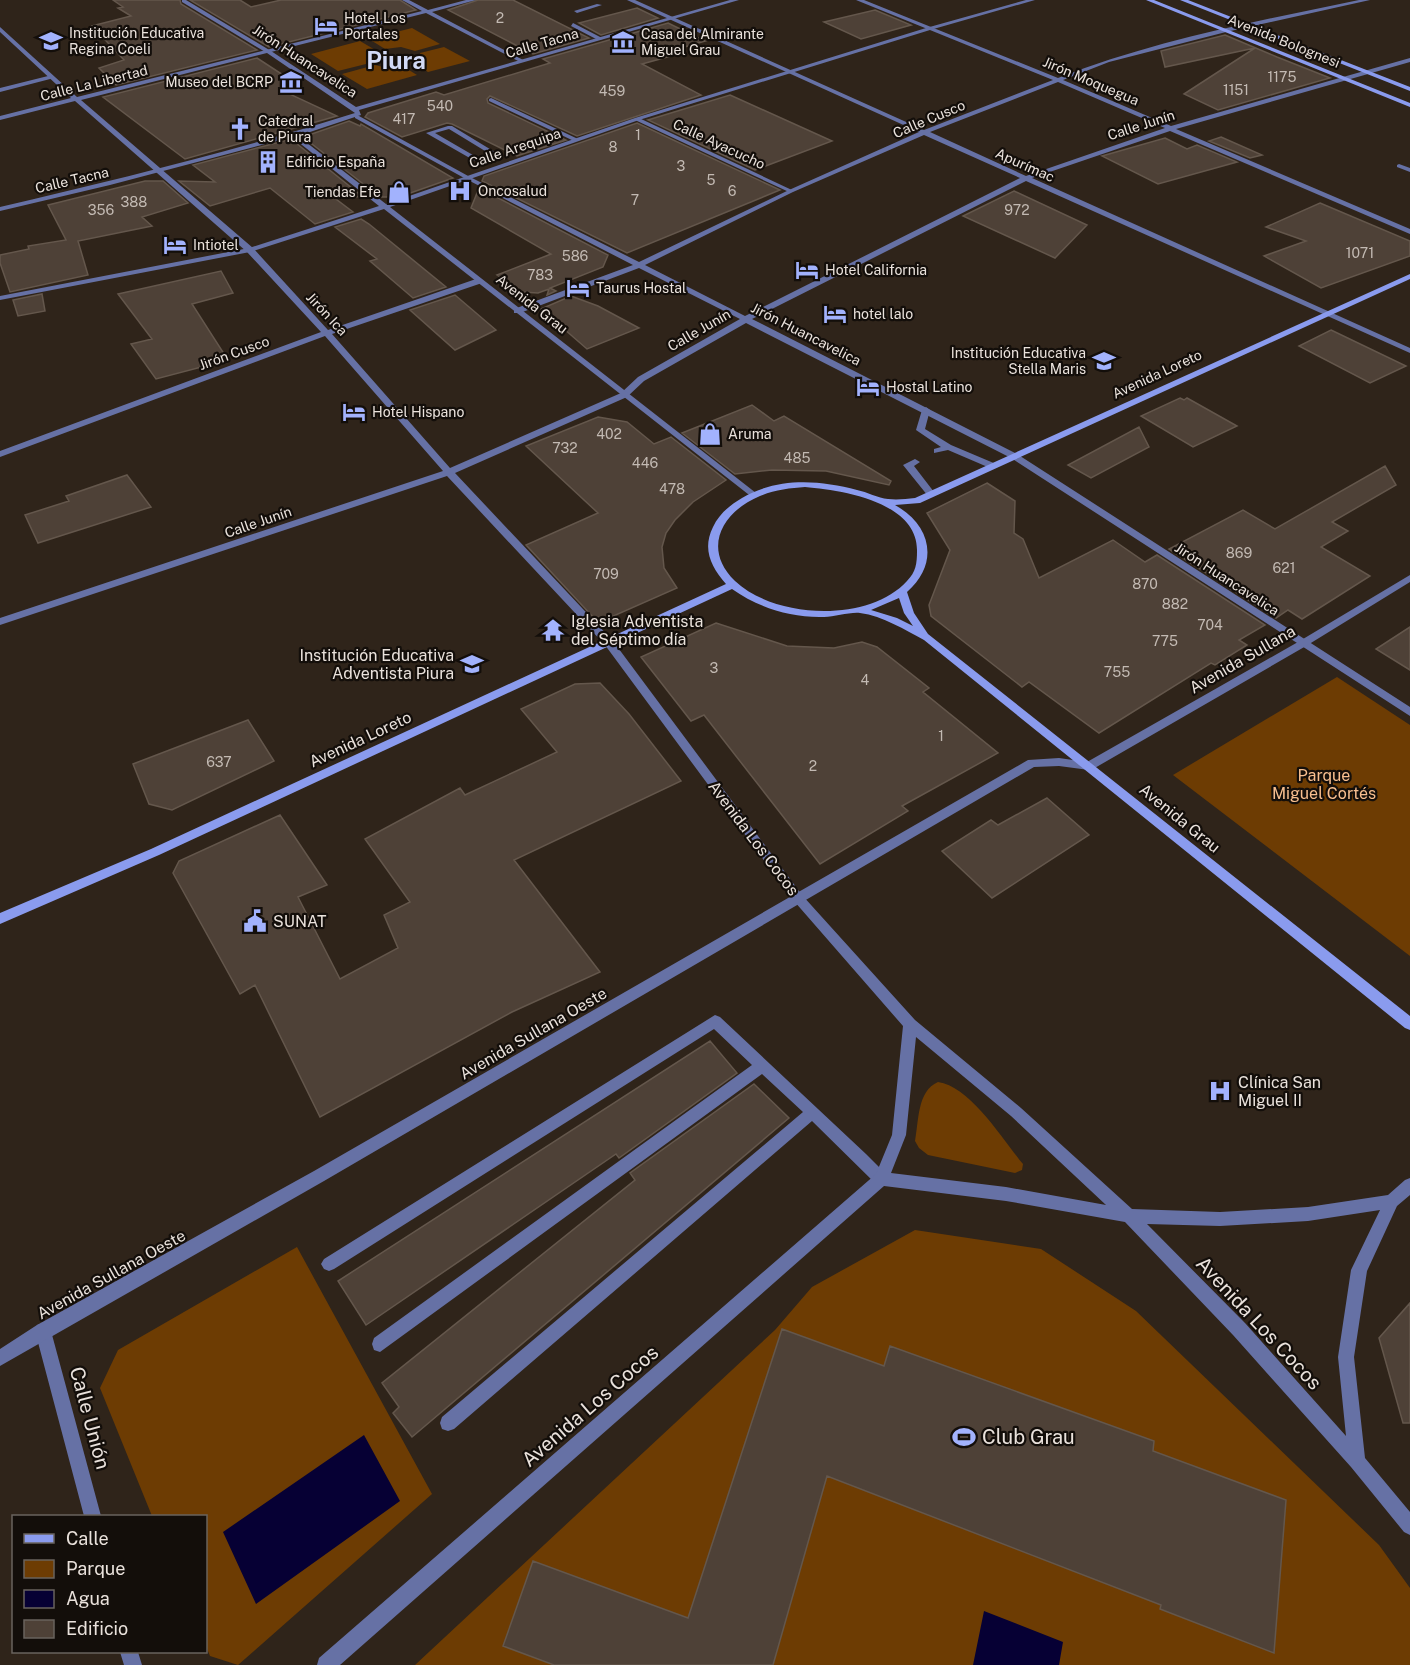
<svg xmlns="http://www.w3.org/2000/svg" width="1410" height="1665" font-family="'Public Sans',sans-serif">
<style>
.green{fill:#6d3c03}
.water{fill:#060034}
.building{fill:#4e4137;stroke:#64574c;stroke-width:1.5}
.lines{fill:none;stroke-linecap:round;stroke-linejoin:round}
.service{fill:#6671a5;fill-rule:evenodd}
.pedestrian{fill:#6671a5;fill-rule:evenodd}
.minor{fill:#6671a5;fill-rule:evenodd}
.tertiary{fill:#6671a5;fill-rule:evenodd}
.secondary{fill:#8a9bee;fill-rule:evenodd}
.labels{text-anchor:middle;stroke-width:4.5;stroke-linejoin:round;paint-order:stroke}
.far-poi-label{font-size:14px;fill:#eae2dc;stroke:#130e0a;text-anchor:start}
.number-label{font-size:14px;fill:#c3bab3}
.far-street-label{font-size:14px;fill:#eae2dc;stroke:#130e0a}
.poi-label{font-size:16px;fill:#eae2dc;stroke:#130e0a;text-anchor:start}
.street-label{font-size:16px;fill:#eae2dc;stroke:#130e0a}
.park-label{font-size:16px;fill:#f8bf8f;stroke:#130e0a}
.near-street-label{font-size:20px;fill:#eae2dc;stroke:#130e0a}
.near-poi-label{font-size:20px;fill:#eae2dc;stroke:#130e0a;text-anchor:start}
.far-town-label{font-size:24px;font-weight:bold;fill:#d2daf6;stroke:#130e0a}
</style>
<rect width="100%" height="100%" fill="#2f241a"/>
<!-- green -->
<path class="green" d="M412 28 440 44 415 51 401 47 385 49 369 39Z
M360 41 377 51 368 55 367 60 370 63 338 71 311 54Z
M444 47 470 61 428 72 414 63 420 58V53Z
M375 65 387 68 404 67 417 75 367 89 342 74Z
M1337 677 1410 725V956L1173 775Z
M938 1082C970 1086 1003 1140 1023 1164L1022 1170 1015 1173 928 1155 919 1148 915 1141C919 1121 917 1091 938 1082Z
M915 1230 1041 1249 1136 1311 1379 1545 1410 1588V1665H415L775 1330 812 1287Z
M297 1247 432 1494 238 1665 210 1656 206 1646V1516H152L100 1388 118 1350Z"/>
<!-- water -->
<path class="water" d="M364 1435 400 1501 256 1604 223 1532Z
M984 1611 1063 1642 1059 1665H973Z"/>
<!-- building -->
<path class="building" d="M113 0H180L181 4 257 50 116 85 99 68 124 60 92 26 131 16 118 8 123 7Z
M190 0H240L251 7 281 0H400L416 10 269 47Z
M478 0H513L589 38 533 54 448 10Z
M637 8 658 18 601 35 579 23Z
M875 10 911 25 861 39 824 22Z
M668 23 705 41 671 51 678 54 642 64 701 95 577 136 490 96 487 99 488 103 566 140 517 156 452 124 447 123 402 137 365 117 368 113 436 92 444 95 550 63 543 59Z
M1225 35 1277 57 1330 78 1218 110 1184 94 1255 48 1165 67 1161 51Z
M257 58 300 86 283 91 337 116 185 159 103 97Z
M730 95 832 141 755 170 648 120Z
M349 121 360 126 361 124 453 178 399 197H380L303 137Z
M637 123 780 190 627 253 482 181 484 176Z
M1221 137 1262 155 1250 158 1209 141Z
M1165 138 1187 149 1197 145 1237 162 1158 184 1102 156Z
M291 139 363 197 332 196 353 212 315 224 270 188 210 206 179 181 215 182 193 165Z
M145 181H163L188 203 142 217 152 226 78 241 88 275 10 292 0 263V255L29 249 28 246 66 240 48 205Z
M479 188 608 255 603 267 550 288 556 291 547 295 549 289 538 293 522 292 497 275 551 254 471 208Z
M1014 191 1087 225 1055 258 963 216Z
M1320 203 1410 241V256L1321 288 1264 256 1306 241 1266 227Z
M361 219 369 224 446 287 413 298 370 261 377 259 335 227Z
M221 271 233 293 192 304 228 360 156 379 131 344 152 339 118 294Z
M42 294 45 311 18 316 13 300Z
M455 295 496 330 455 350 410 310Z
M571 296 598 306 639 328 587 349 541 309Z
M1331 330 1406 366 1370 383 1299 346Z
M1180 398 1184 400 1187 398 1237 426 1193 447 1141 416Z
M752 405 774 421 784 416 891 481 889 485 826 471 772 470 735 474 682 433Z
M598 417 627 422 654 444 671 437 726 480 693 502 675 520 666 533 662 547 664 568 677 588 609 618 593 617 526 545 598 513 526 446Z
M1139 427 1149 447 1091 478 1068 465Z
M1385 466 1396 485 1332 522 1348 531 1321 547 1370 576 1302 619 1288 610 1276 618 1169 549 1243 510 1275 529Z
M127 475 151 507 38 543 25 515 69 501 66 496Z
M987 483 1015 501 1014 533 1023 539 1039 578 1113 540 1145 562 1157 555 1265 625 1239 640 1247 645 1215 665 1211 663 1099 733 1029 682 1022 687 931 616 929 605 950 550 927 513Z
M716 623 787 646 834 648 862 642 877 647 929 688 923 692 998 753 902 806 908 811 820 864 704 715 691 721 641 657Z
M1410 627V670L1376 649Z
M600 683 629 714 681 781 514 860 600 972 512 1012 320 1117 255 985 240 994 173 873 179 861 280 815 327 885 298 897 340 979 398 948 384 915 410 902 365 839 460 788 465 795 557 752 521 709 575 684Z
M248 720 274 761 172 810 149 804 133 764Z
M1047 798 1089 835 992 898 942 851 991 820 998 825Z
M710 1041 737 1073 619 1158 616 1154 366 1325 338 1281Z
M754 1084 789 1118 412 1437 393 1413 399 1407 382 1383 635 1180 630 1173Z
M1410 1303V1423H1403L1379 1338Z
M782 1329 884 1366 890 1346 1154 1441 1153 1451 1286 1500 1274 1653 1160 1609 1161 1605 827 1476 773 1665H554L503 1646 533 1561 688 1618Z"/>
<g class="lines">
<!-- service -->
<path class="service" d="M597 4 602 5 577 13 574 11Z
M573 23 602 38 603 39 598 40 571 26Z
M52 75 54 78 0 92V88Z
M491 98 578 139 579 140 574 141 489 101V99Z
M448 126H452L498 154 475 161 426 133ZM449 129 490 154 478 158 435 133Z
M1399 164 1410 168V172L1397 167V165Z
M926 407 930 410 925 429 951 445 996 464V468H990L948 450 934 453V449L941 447 916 430 922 410Z
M915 459 920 462 914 466 934 492V496H928L903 465Z
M715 1015 720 1017 866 1154 886 1174 888 1179 886 1184 881 1186 876 1184 812 1121 454 1429 448 1431 442 1429 440 1423 442 1417 803 1112 762 1074 380 1352 374 1350 372 1344 374 1338 752 1065 714 1029 334 1269 329 1271 324 1269 321 1264 324 1259Z"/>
<!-- pedestrian -->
<path class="pedestrian" d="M635 118H639L794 191 789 192 635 120Z"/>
<!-- minor -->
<path class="minor" d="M402 0H409L428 10 466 0H476L432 12 525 61 520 62 426 13 81 100 253 248 328 330 476 279H482V283L332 334 450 468 621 393 638 377 740 319 639 268 520 313H514V309L633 265 466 179 355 118V116H359L470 177 639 262 789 190 919 132 627 0H635L924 130 1053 80 856 0H864L1058 78C1155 40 1258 21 1359 0H1370L1226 32 1109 62 1063 80 1171 126 1410 58V62L1176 129 1410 229V234L1170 131 1032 178 1410 348V353L1026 181 752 319 1017 454 1410 707V716L1011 458 746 323 644 381 627 397 455 473 613 641 802 895 915 1020 1021 1108 1132 1209 1220 1212 1308 1207 1388 1195 1405 1180 1410 1178V1195L1397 1206 1367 1271 1354 1357 1365 1458 1410 1512V1535L1404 1532 1351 1467 1233 1335 1125 1222 1006 1201 884 1186 340 1665H317L319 1658 876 1174 892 1135 903 1026 794 901 605 645 447 476 0 625V618L443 471 325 336 0 457V451L321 332 247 252 75 101 0 120V116L71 98 0 32V27L77 97 422 11ZM1058 82 1165 128 1026 176 930 132ZM924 135 1020 178 745 316 645 265 793 192ZM916 1037 1011 1116 1106 1205 1006 1187 891 1173 906 1135ZM1380 1210 1351 1270 1338 1357 1346 1436 1245 1323 1147 1224 1220 1226 1308 1221Z
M43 1323 49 1325 51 1331 101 1516H84L35 1331 37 1325Z
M120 1652H138L142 1665H124Z"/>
<!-- tertiary -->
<path class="tertiary" d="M182 0H186L271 51 356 107 730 0H739L359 110 361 115 298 136 386 204 635 118 926 28 1026 0H1035L930 30 639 120 390 207 756 493 758 495 753 498 384 209 250 252 0 300V296L249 248 379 206 292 137 110 185 0 211V207C119 179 238 150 355 113L267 53 182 2Z
M1410 575V582L1306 646 1093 769 1089 770 1059 766 1034 767 324 1181 0 1366V1349L37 1325 314 1171 1028 760 1059 758 1087 762 1298 642Z"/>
<!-- secondary -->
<path class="secondary" d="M1146 0H1154L1410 103V107Z
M1180 0H1188L1410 87V91Z
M1410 274V279L920 503 895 505C931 525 940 563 907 592L914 613 928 634 1410 1016V1030L1405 1028 924 640C905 630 883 616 860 613 849 612 835 617 824 617 791 618 759 608 732 589L159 855 0 924V913L151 849 726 584C711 567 702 549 713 527 719 514 730 505 742 498 778 477 819 480 857 490 867 492 878 498 888 499 897 500 906 499 915 498ZM805 487C842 490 918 502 917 551 917 563 916 572 907 581 869 623 775 619 735 581 701 548 723 511 760 496 774 490 790 488 805 487ZM899 598 904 613 913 626 897 618 871 610Z"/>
</g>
<!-- icons -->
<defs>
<g id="hotel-bare" transform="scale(1.8)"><path d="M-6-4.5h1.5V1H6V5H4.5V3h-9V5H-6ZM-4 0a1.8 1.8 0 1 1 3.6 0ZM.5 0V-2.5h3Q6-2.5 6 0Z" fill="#a2b2fd" stroke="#130e0a" stroke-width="2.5" paint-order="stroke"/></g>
<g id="school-bare" transform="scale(1.8)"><path d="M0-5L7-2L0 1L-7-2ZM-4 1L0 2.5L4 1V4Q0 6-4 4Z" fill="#a2b2fd" stroke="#130e0a" stroke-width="2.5" paint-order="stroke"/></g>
<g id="museum-bare" transform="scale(1.8)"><path d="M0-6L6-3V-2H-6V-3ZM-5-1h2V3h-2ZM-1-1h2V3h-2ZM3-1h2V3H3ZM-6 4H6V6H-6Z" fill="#a2b2fd" stroke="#130e0a" stroke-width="2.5" paint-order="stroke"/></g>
<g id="church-bare" transform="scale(1.8)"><path d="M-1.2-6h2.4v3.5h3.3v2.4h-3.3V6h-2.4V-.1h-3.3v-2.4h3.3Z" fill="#a2b2fd" stroke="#130e0a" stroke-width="2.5" paint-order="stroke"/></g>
<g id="building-bare" transform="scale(1.8)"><path d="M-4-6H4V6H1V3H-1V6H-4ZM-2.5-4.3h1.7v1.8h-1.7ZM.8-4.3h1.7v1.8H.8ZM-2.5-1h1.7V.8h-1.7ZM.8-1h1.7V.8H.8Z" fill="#a2b2fd" stroke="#130e0a" stroke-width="2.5" paint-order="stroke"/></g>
<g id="hospital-bare" transform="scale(1.8)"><path d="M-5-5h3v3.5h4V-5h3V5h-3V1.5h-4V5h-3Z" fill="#a2b2fd" stroke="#130e0a" stroke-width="2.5" paint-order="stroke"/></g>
<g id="shop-bare" transform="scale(1.8)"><path d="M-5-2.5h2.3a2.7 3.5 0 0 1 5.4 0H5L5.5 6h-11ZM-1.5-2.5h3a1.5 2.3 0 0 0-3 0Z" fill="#a2b2fd" stroke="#130e0a" stroke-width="2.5" paint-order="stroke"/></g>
<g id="temple-bare" transform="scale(1.8)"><path d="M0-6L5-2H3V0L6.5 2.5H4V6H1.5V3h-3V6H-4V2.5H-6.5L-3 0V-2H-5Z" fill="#a2b2fd" stroke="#130e0a" stroke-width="2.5" paint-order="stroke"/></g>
<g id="civic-bare" transform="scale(1.8)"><path d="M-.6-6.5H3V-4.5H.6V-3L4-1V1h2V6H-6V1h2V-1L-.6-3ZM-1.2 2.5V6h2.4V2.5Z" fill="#a2b2fd" stroke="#130e0a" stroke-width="2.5" paint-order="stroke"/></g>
<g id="stadium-bare" transform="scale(1.8)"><path d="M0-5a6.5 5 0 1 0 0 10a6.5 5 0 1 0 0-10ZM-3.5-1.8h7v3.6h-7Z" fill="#a2b2fd" stroke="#130e0a" stroke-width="2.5" paint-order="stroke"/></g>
</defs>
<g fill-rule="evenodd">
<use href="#hotel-bare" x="326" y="26"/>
<use href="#school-bare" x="51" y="41"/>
<use href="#museum-bare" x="623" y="42"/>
<use href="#museum-bare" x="291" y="82"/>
<use href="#church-bare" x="240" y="129"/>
<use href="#building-bare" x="268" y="162"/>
<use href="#hospital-bare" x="460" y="191"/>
<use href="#shop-bare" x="399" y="192"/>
<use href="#hotel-bare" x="175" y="245"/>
<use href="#hotel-bare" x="807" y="270"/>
<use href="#hotel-bare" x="578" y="288"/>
<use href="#hotel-bare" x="835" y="314"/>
<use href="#school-bare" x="1104" y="361"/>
<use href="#hotel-bare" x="868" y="387"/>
<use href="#hotel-bare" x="354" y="412"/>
<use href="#shop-bare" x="710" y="434"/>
<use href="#temple-bare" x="553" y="630"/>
<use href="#school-bare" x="472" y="664"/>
<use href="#civic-bare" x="255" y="921"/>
<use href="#hospital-bare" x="1220" y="1091"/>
<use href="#stadium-bare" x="964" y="1437"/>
</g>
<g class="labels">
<!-- far-poi labels -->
<g class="far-poi-label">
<text x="344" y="23">Hotel Los<tspan x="344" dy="16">Portales</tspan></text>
<text x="69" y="38">Institución Educativa<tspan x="69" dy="16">Regina Coeli</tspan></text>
<text x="641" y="39">Casa del Almirante<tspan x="641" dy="16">Miguel Grau</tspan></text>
<text x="273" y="87" text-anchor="end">Museo del BCRP</text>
<text x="258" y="126">Catedral<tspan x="258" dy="16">de Piura</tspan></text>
<text x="286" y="167">Edificio España</text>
<text x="478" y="196">Oncosalud</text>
<text x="381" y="197" text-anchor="end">Tiendas Efe</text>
<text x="193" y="250">Intiotel</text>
<text x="825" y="275">Hotel California</text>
<text x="596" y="293">Taurus Hostal</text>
<text x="853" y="319">hotel lalo</text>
<text x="1086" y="358" text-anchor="end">Institución Educativa<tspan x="1086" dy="16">Stella Maris</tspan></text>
<text x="886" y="392">Hostal Latino</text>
<text x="372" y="417">Hotel Hispano</text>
<text x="728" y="439">Aruma</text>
</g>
<!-- number labels -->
<g class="number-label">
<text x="500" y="23">2</text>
<text x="1282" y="82">1175</text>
<text x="1236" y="95">1151</text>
<text x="612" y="96">459</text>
<text x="440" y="111">540</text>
<text x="404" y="124">417</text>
<text x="638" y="140">1</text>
<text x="613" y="152">8</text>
<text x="681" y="171">3</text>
<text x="711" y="185">5</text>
<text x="732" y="196">6</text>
<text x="635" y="205">7</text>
<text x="134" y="207">388</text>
<text x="101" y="215">356</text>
<text x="1017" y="215">972</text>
<text x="1360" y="258">1071</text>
<text x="575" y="261">586</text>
<text x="540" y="280">783</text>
<text x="609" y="439">402</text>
<text x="565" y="453">732</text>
<text x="797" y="463">485</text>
<text x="645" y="468">446</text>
<text x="672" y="494">478</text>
<text x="1239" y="558">869</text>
<text x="1284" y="573">621</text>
<text x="606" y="579">709</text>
<text x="1145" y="589">870</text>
<text x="1175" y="609">882</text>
<text x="1210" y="630">704</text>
<text x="1165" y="646">775</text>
<text x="714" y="673">3</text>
<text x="1117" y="677">755</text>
<text x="865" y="685">4</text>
<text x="941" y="741">1</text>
<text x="219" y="767">637</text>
<text x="813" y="771">2</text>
</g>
<!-- far-street labels -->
<g class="far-street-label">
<text transform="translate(1284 41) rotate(22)" y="5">Avenida Bolognesi</text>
<text transform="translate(542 43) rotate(-16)" y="5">Calle Tacna</text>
<text transform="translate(305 61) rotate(33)" y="5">Jirón Huancavelica</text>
<text transform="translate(1091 81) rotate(23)" y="5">Jirón Moquegua</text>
<text transform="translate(94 83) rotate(-14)" y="5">Calle La Libertad</text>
<text transform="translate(929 119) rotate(-23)" y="5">Calle Cusco</text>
<text transform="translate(1141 125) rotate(-18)" y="5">Calle Junín</text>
<text transform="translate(719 144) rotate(25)" y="5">Calle Ayacucho</text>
<text transform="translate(515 148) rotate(-19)" y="5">Calle Arequipa</text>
<text transform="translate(1025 165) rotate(24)" y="5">Apurímac</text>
<text transform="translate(72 180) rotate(-13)" y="5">Calle Tacna</text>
<text transform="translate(532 304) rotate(38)" y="5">Avenida Grau</text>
<text transform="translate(327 314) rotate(47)" y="5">Jirón Ica</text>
<text transform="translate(699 330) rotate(-30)" y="5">Calle Junín</text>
<text transform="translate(806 334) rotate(27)" y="5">Jirón Huancavelica</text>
<text transform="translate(234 353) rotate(-20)" y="5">Jirón Cusco</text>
<text transform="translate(1157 374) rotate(-25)" y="5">Avenida Loreto</text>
<text transform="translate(258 522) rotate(-19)" y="5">Calle Junín</text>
<text transform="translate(1227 579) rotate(33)" y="5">Jirón Huancavelica</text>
</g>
<!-- poi labels -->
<g class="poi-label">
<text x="571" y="627">Iglesia Adventista<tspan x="571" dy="18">del Séptimo día</tspan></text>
<text x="454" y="661" text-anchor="end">Institución Educativa<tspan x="454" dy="18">Adventista Piura</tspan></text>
<text x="273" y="927">SUNAT</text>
<text x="1238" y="1088">Clínica San<tspan x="1238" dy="18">Miguel II</tspan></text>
</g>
<!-- street labels -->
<g class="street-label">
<text transform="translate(1242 659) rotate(-30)" y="6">Avenida Sullana</text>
<text transform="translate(360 739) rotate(-25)" y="6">Avenida Loreto</text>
<text transform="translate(1180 818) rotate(39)" y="6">Avenida Grau</text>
<text transform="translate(754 838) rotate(53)" y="6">Avenida Los Cocos</text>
<text transform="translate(533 1033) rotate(-30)" y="6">Avenida Sullana Oeste</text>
<text transform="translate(111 1274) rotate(-29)" y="6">Avenida Sullana Oeste</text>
</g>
<!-- park labels -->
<g class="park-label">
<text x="1324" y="781">Parque<tspan x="1324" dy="18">Miguel Cortés</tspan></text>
</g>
<!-- near-street labels -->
<g class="near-street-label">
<text transform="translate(1259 1323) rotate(47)" y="7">Avenida Los Cocos</text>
<text transform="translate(590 1406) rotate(-41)" y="7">Avenida Los Cocos</text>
<text transform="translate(90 1418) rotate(75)" y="7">Calle Unión</text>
</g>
<!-- near-poi labels -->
<g class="near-poi-label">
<text x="982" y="1444">Club Grau</text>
</g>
<!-- far-town labels -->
<g class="far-town-label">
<text x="396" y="69">Piura</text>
</g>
</g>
<!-- legend -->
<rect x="12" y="1515" width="195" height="138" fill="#130e0a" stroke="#69635e" stroke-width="1.5"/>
<rect x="24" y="1534" width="30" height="9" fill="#8a9bee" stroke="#69635e" stroke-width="1.5"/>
<text x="66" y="1545" font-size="18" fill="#eae2dc">Calle</text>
<rect x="24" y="1560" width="30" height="18" fill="#6d3c03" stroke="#69635e" stroke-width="1.5"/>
<text x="66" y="1575" font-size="18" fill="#eae2dc">Parque</text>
<rect x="24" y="1590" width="30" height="18" fill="#060034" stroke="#69635e" stroke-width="1.5"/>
<text x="66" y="1605" font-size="18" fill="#eae2dc">Agua</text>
<rect x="24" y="1620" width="30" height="18" fill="#4e4137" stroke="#69635e" stroke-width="1.5"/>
<text x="66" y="1635" font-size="18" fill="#eae2dc">Edificio</text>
</svg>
